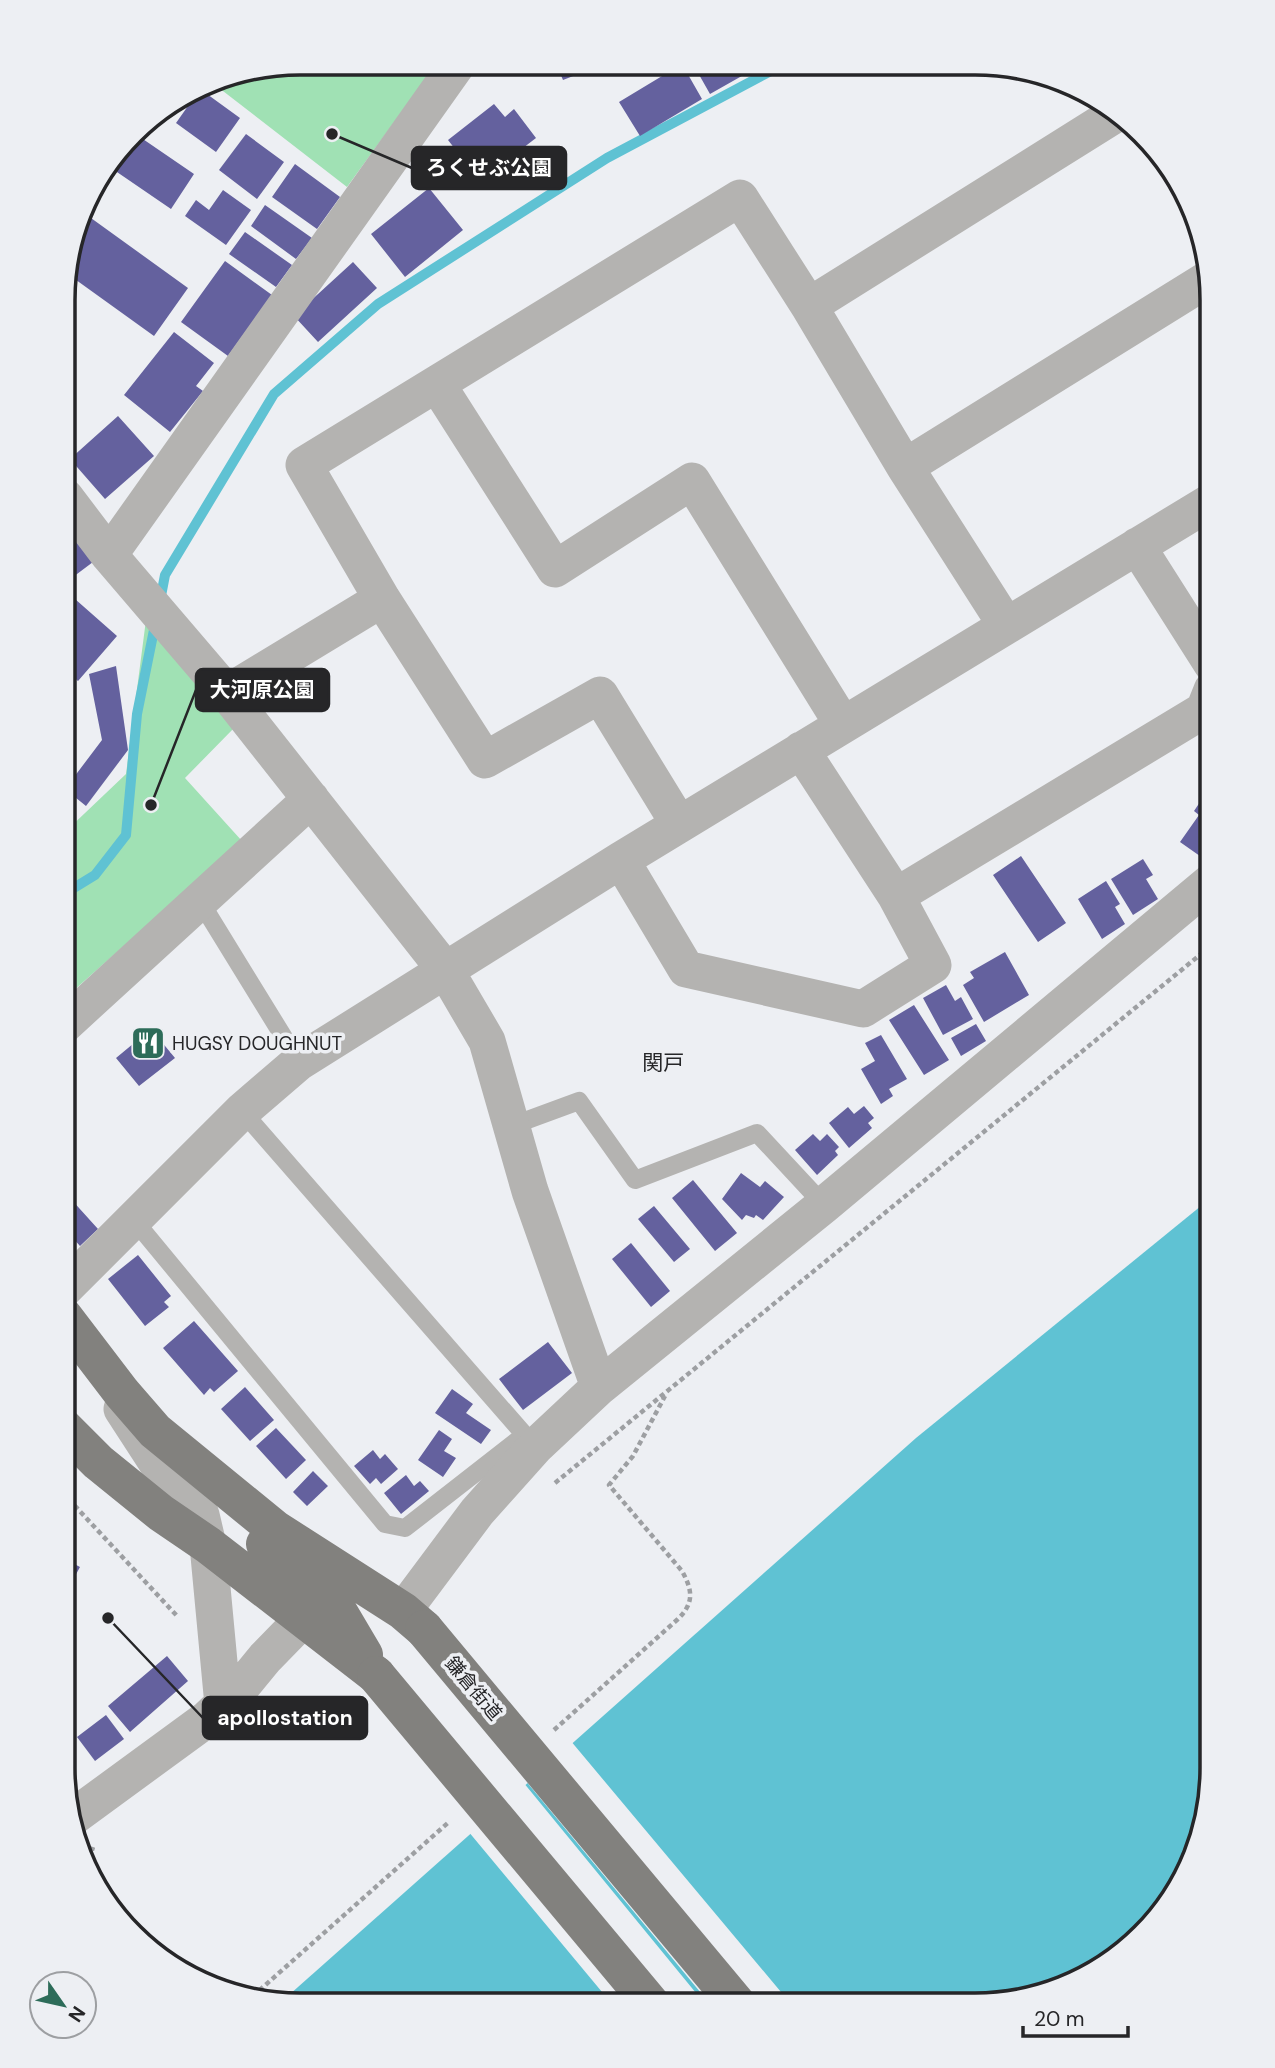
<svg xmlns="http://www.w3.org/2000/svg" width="1275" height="2068" font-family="'DM Sans','Noto Sans JP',sans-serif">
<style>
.green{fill:#a0e1b4}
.water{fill:#5fc2d3}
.pier{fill:#edeff3}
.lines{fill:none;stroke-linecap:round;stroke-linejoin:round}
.stream{stroke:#5fc2d3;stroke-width:10}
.building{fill:#64619e}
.path{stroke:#9d9fa2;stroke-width:4.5;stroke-dasharray:5 3.5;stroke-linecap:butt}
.lane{stroke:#b4b3b1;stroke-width:18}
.street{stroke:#b4b3b1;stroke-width:37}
.primary{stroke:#82817e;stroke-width:38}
.primary-bridge{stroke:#82817e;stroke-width:38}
.labels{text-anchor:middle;stroke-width:7;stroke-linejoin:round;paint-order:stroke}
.poi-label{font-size:19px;fill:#262628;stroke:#edeff3;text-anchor:start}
.street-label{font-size:19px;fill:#262628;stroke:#edeff3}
.neighbourhood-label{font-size:21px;fill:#262628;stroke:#edeff3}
.rim{fill:none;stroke:#262628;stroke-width:3.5}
.leader{fill:none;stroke:#262628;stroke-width:2.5}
.callout-dot{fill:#262628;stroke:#edeff3;stroke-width:2.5}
.callout{fill:#262628;stroke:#262628;stroke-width:2.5}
.callout-label{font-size:21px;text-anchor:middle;font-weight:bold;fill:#fff}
</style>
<rect width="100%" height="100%" fill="#edeff3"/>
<!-- green -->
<path class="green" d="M300 63H437L347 187 210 81Z
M147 612 235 727 185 778 242 841 64 999V833L126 774Z"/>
<!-- water -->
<path class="water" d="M1212 1197 1211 1784 1199 1844 1163 1912 1065 1987 975 2005 280 2003 916 1438Z"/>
<!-- pier -->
<path class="pier" d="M570 1740 791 2004H710L525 1780Z
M523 1782 705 2004H612L468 1831Z"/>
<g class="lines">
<!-- stream -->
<path class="stream" d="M160 601 165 575 274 394 378 304 607 158 784 64
M64 894 95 875 126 835 137 714 156 620"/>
</g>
<!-- building -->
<path class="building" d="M556 64H604L563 80Z
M682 64 702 99 640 136 619 102Z
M693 64H763L710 94Z
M200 89 240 118 216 152 176 123Z
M494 104 505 117 514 109 536 138 480 181 448 140Z
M246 134 284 162 257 199 219 170Z
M137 135 194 174 171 209 114 170Z
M295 164 340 197 317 229 272 197Z
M429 188 463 230 405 277 371 234Z
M223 190 251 210 226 245 185 216 196 200 209 210Z
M265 205 312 238 296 259 251 226Z
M84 213 188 288 154 336 65 272 81 218Z
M245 232 292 265 276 287 229 254Z
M225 261 272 295 228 356 181 322Z
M353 262 377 288 318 342 294 316Z
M174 332 214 363 196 386 203 391 170 432 124 395Z
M118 416 154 456 105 499 70 459Z
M75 529 97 559 65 583V537Z
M75 599 117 636 78 681 64 669 65 611Z
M116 666 128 750 86 806 65 789 102 740 89 674Z
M1212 784V854L1207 861 1180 842 1199 815 1194 811Z
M1021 856 1066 923 1038 942 993 875Z
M1143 859 1153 875 1146 879 1158 899 1133 915 1111 879Z
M1106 881 1120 904 1115 907 1125 924 1102 939 1078 899Z
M1005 952 1029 995 984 1022 963 985 974 978 970 972Z
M946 985 955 1001 961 997 973 1019 943 1035 923 998Z
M914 1005 949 1060 924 1075 889 1020Z
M976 1024 986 1041 961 1056 951 1038Z
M151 1029 175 1058 139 1086 116 1058Z
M881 1035 907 1079 889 1089 893 1096 881 1104 861 1069 875 1061 865 1043Z
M864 1106 874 1118 868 1123 872 1128 849 1148 829 1123 848 1107 854 1114Z
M813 1134 820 1141 827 1134 839 1147 835 1151 838 1155 817 1175 795 1150Z
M741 1173 760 1187 765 1181 784 1197 763 1220 756 1215 754 1218 746 1215 742 1220 722 1199Z
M693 1180 737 1233 715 1251 672 1198Z
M70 1198 98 1229 80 1246 64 1228V1203Z
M654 1206 690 1249 674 1262 638 1219Z
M631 1243 670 1291 651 1307 612 1259Z
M138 1255 171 1296 164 1302 169 1307 145 1326 108 1279Z
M194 1321 238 1371 214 1392 210 1388 204 1395 163 1348Z
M548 1342 572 1373 523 1410 499 1379Z
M245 1387 274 1420 250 1441 221 1409Z
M452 1389 473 1404 466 1413 491 1430 481 1444 435 1413Z
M276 1428 306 1460 286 1479 256 1446Z
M439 1430 452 1439 444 1451 456 1458 443 1477 418 1460Z
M373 1450 380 1459 385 1454 398 1469 381 1484 376 1478 370 1484 354 1466Z
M313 1471 328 1486 307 1506 293 1492Z
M406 1475 414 1486 420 1481 429 1491 401 1514 384 1493Z
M63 1558 80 1567 63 1598Z
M167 1656 188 1681 130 1732 108 1706Z
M106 1715 124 1739 95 1761 77 1737Z"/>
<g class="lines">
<!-- path -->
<path class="path" d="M555 1483 1212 945
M63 1493 178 1617
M554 1730 678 1619C694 1603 693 1591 682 1571L609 1485 633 1456 665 1396
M87 1867 93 1847
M253 1996 450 1821"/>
<!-- lane -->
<path class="lane" d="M200 901 299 1062
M242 1111 530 1441
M511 1126 579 1101 635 1180 757 1133 824 1205
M134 1220 385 1524 405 1528 523 1436"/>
<!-- street -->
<path class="street" d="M809 306 1119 112
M437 384 555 569 692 481 843 725
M905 467 1208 279
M65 497 109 555 227 693 446 971 487 1041 530 1191 599 1387 536 1446 477 1512 403 1611
M1137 546 1212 664
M109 555 458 63
M227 693 382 599
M801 750 896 896 1204 710 1212 690
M679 824 600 695 485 760 382 599 304 465 740 198 809 306 905 467 1006 625
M621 860 686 969 863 1009 933 965 896 896
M64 1025 311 799
M64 1289 242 1111 299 1062 621 860 1212 501
M599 1387 824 1205 1212 881
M122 1409 159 1466 201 1515 208 1545 223 1705
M73 1817 207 1719 242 1686 265 1658 304 1618"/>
<!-- primary -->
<path class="primary" d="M64 1317 122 1393 155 1431 275 1529 403 1611 424 1629
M63 1427 98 1462 161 1513 208 1545 376 1675
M265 1544 338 1611 364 1655"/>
<!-- primary-bridge -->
<path class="primary-bridge" d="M424 1629 737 2004
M376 1675 651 2004"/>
</g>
<!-- icons -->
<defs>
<g id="restaurant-square" transform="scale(1.75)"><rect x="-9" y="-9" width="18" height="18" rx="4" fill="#2d6c59" stroke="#edeff3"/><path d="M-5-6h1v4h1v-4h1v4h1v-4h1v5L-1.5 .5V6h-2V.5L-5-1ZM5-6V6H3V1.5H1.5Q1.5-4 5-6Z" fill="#fff"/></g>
</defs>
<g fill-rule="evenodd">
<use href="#restaurant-square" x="148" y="1043"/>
</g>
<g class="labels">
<!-- poi labels -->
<g class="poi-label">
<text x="172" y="1050">HUGSY DOUGHNUT</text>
</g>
<!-- street labels -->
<g class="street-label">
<text transform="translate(474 1688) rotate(50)" y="7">鎌倉街道</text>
</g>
<!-- neighbourhood labels -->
<g class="neighbourhood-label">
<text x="663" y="1070">関戸</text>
</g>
</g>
<!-- crop -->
<path d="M0 0H1275V2068H0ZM300 75H975A225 225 0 0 1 1200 300V1768A225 225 0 0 1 975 1993H300A225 225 0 0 1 75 1768V300A225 225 0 0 1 300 75Z" fill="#edeff3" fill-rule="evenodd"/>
<path class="rim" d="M300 75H975A225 225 0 0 1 1200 300V1768A225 225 0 0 1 975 1993H300A225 225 0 0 1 75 1768V300A225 225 0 0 1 300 75Z"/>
<!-- callouts -->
<path class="leader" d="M332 134L412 168M151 805L196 690M108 1618L203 1718"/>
<g class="callout-dot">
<circle cx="332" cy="134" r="7"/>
<circle cx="151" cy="805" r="7"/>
<circle cx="108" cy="1618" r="7"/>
</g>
<g class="callout">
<rect x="412" y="147" width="154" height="42" rx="7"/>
<rect x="196" y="669" width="133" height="42" rx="7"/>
<rect x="203" y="1697" width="164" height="42" rx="7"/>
</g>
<g class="callout-label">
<text x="489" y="175">ろくせぶ公園</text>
<text x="262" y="697">大河原公園</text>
<text x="285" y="1725">apollostation</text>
</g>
<!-- north arrow -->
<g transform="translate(63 2005) rotate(124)"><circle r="33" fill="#edeff3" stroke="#9d9fa2" stroke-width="2"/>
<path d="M0-5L12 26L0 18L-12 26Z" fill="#2d6c59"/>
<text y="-10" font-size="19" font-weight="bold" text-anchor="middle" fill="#262628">N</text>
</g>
<!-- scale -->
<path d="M1023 2026v10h105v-10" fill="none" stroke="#262628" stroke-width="3.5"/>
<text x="1034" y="2026" font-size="21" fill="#262628" stroke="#edeff3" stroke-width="5" paint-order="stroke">20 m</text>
</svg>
